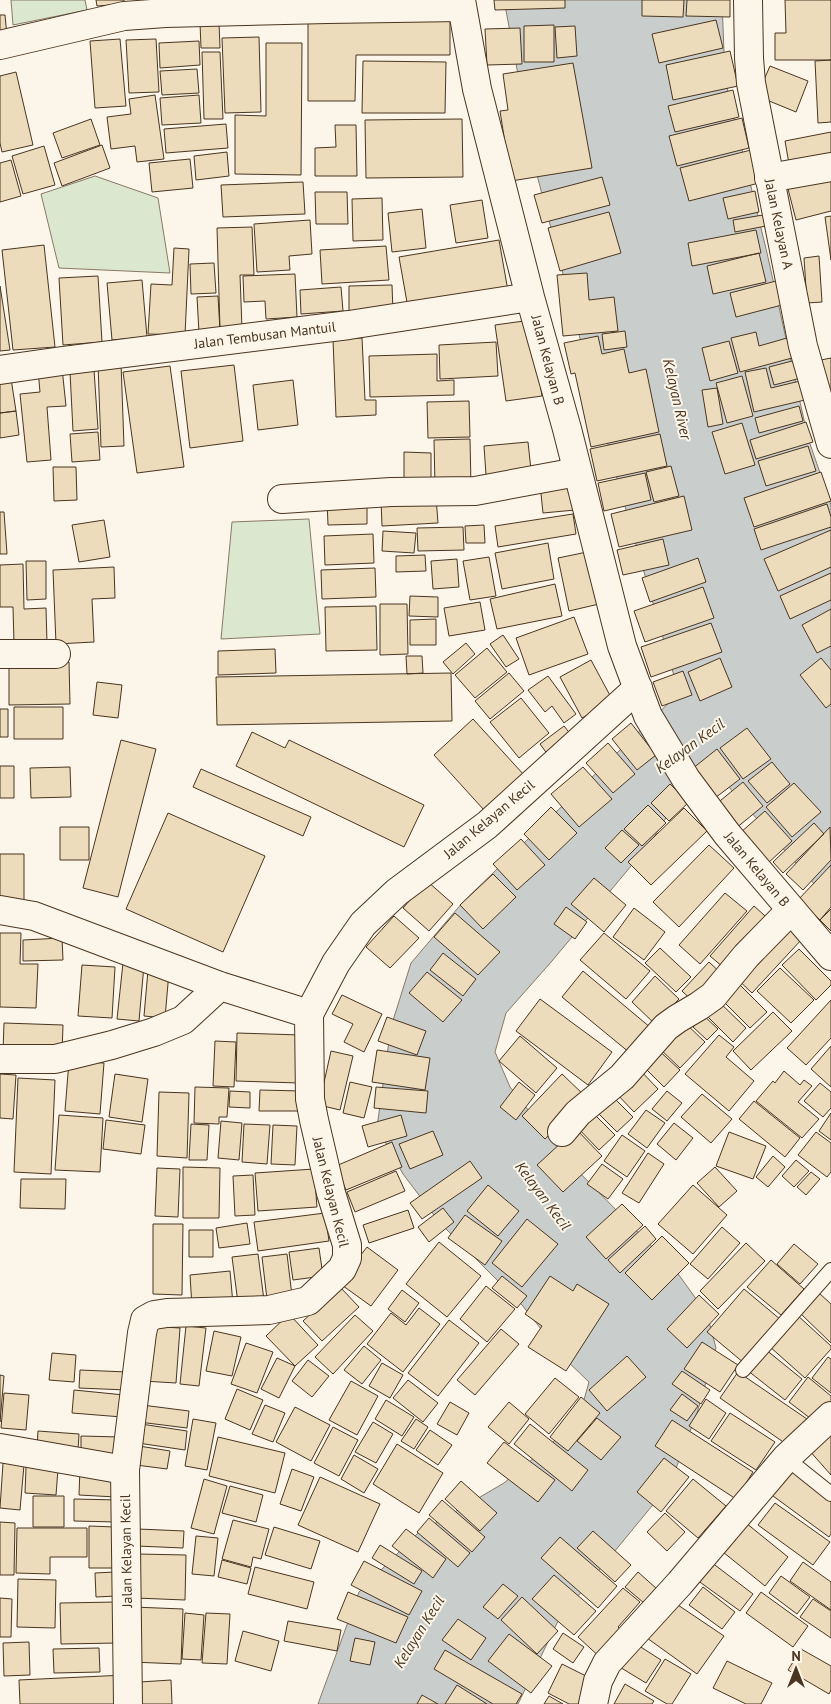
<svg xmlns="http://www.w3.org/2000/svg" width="831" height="1704" font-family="'PT Sans',sans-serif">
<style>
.green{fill:#dce7d0;stroke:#887966}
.water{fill:#c9cecd;stroke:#887966}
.building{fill:#ecdcbc;stroke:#4a3520}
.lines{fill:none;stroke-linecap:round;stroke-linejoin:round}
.lane-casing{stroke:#4a3520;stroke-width:16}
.street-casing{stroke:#4a3520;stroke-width:30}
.secondary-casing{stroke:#4a3520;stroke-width:30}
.lane{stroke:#fbf6e9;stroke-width:14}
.street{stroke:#fbf6e9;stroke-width:28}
.secondary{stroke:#fbf6e9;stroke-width:28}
.labels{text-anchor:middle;stroke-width:4;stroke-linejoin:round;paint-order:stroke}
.street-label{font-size:14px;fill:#4a3520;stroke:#fbf6e9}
.water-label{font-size:15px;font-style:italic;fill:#4a3520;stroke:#fbf6e9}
</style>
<rect width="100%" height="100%" fill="#fbf6e9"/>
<!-- green -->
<path class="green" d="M11 0H85L87 10 13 25Z
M95 176 158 198 170 273 59 268 41 194Z
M309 519 320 634 221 639 232 522Z"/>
<!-- water -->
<path class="water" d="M504 0H722L725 79 767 253 808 438 831 505V903L720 777 667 816 651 842 552 961 506 1013 495 1052 510 1087 570 1163 676 1271 707 1314 716 1348 697 1413 670 1484 559 1619 518 1704H318L359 1592 417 1534 504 1483 578 1421 589 1382 564 1358 522 1305 440 1223 403 1174 377 1127 391 1027 411 963 463 902 679 693 616 475 537 175Z"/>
<!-- building -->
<path class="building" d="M96 0H124V4L97 6Z
M494 0H565V8L495 10Z
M642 0H684L683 17 642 16Z
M687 0H730V17L686 16Z
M785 0H831V60H775V33H786Z
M0 15H5L7 36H0Z
M308 17 450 18V55H356L355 101H308Z
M716 20 723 48 659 63 652 34Z
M200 23H219L220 48H201Z
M554 25V62H524V26Z
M575 26 577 56 557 58 555 27Z
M520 28 522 64 487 65 485 29Z
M259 37 261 112 225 113 222 38Z
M120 39 126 106 95 108 90 41Z
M156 39 159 92 129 93 126 40Z
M199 41 200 65 160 68 159 43Z
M266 43H302L301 175 235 174V115L266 116Z
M730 51 738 86 673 100 666 65Z
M202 52H220L223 119H204Z
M831 60V122L818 123 815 61Z
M363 61 446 62 445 113H362Z
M573 63 592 168 511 181 500 111 508 110 503 74Z
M770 66 808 81 796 112 757 96Z
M197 69 199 93 162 95 160 71Z
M16 72 33 145 2 152 0 143V76Z
M733 90 739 117 675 132 668 106Z
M155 95 164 159 137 162 135 146 111 149 107 117 131 114 129 99Z
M199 95 201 123 162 125 160 98Z
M742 118 749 148 677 166 669 136Z
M91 119 100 145 62 158 53 133Z
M462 119 463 177 366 178 365 120Z
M226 124 228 148 166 153 164 129Z
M335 125H356L357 176H315V148L336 147Z
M831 132V156L789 164 785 141Z
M102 145 110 168 62 186 54 163Z
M44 146 55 185 23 194 12 156Z
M751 150 759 183 689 201 680 168Z
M227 152 229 176 196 180 194 156Z
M190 159 193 188 152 192 149 163Z
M11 160 21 196 0 202V163Z
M831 174V211L796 220 787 185Z
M602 177 610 205 542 223 534 195Z
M303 182 305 214 223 217 221 185Z
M755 191 759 212 728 219 723 198Z
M315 192H347L348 224H316Z
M382 198 383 240 353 241 352 199Z
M482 200 488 238 456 243 450 205Z
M422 209 426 248 392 252 388 213Z
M609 212 621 253 560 271 548 228Z
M763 215 766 226 735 232 733 220Z
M831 216V260L825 217Z
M310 220 312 254 289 256 290 270 257 272 254 224Z
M252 227 254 275H240L242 329H220L217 228Z
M756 230 761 253 692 266 688 243Z
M499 240 508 291 408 308 399 257Z
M44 245 55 347 13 350 2 250Z
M386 246 389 280 322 284 320 250Z
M174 248 189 249 185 335 148 334 151 284 172 285Z
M759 253 766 282 713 294 707 266Z
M819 256 822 302 807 303 804 258Z
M214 263 216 293 191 294 190 264Z
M587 273 589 300 614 297 618 331 563 336 557 275Z
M295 274 297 317 266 319 265 301 244 302 243 276Z
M98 276 102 342 63 345 59 278Z
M142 280 147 337 112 340 107 283Z
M776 281 782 305 736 317 730 293Z
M392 285 393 312 349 313V286Z
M0 286 10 350 0 351Z
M341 287 343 311 301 314 300 290Z
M218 296 220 331 199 333 197 297Z
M531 320 542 396 506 401 495 325Z
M625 331 627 347 604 350 602 334Z
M756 332 759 346 787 338 792 358 740 372 731 338Z
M598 336 602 354 624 349 629 373 646 369 659 432 591 447 575 373 571 374 564 343Z
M362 338 365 400H376V415L336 417 333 339Z
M729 341 738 373 710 381 702 348Z
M496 342 498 376 440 379 439 345Z
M437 354V381L454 380V395L370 397 369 356Z
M831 358V397L816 361Z
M796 360 801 378 774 385 769 367Z
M121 363 124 446 101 447 98 364Z
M234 365 243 441 190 448 181 371Z
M170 366 184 467 137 473 123 372Z
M62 368 66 406 47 407 51 460 27 462 20 394 40 392 38 370Z
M766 368 771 388 800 381 805 400 754 412 745 372Z
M94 370 98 429 73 431 70 372Z
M10 372 16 411 0 413V373Z
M742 376 753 416 727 423 716 383Z
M293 380 298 425 258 430 253 385Z
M717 388 723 424 708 427 702 390Z
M469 401 470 437 428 438 427 402Z
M799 406 803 421 759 433 755 418Z
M16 411 19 435 0 438V413Z
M806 422 813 442 756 459 750 440Z
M742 423 755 465 725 474 712 432Z
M98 432 100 460 72 462 70 434Z
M660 434 667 466 597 481 590 449Z
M470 439 471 486H435L434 440Z
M528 442 531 470 486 475 484 446Z
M808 446 816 471 766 486 758 461Z
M404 452 431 453V483H404Z
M671 466 679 496 654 502 646 472Z
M53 467H76L77 500 54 501Z
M821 472 831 501 754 527 744 498Z
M645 473 651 500 604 511 598 483Z
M572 481 575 510 543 513 540 484Z
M684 496 692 530 619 547 611 514Z
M436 497 438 523 382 526 381 500Z
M367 499V524L328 525 327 500Z
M827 504 831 517V527L761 550 754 529Z
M0 512H4L7 554H0Z
M573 514 576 534 498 547 495 526Z
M104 520 110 557 79 562 72 525Z
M484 525 485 543H466L465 526Z
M463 527 464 550 418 551 417 528Z
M831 530V567L778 591 764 559Z
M383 531 416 533 414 553 382 551Z
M373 534 374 563 325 565 324 536Z
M663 539 669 565 623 575 617 550Z
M548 543 554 579 502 589 495 553Z
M587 552 599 604 569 611 558 558Z
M425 555 426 571 396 572V556Z
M489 557 496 596 470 600 463 561Z
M698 558 706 582 650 602 642 578Z
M457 559 459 587 433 589 431 561Z
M26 561H46V599L27 600Z
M23 564 24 609 46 608 47 643 14 644 13 607H0V565Z
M114 567 115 598 92 599 94 642 56 644 53 570Z
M375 568 376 597 322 599 321 570Z
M831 573V600L790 619 780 596Z
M555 584 562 616 497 629 490 599Z
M703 587 714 618 645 642 634 611Z
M410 596 438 597V617L409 616Z
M480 602 485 630 449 636 444 608Z
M380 604H407L408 654 380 655Z
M376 606 377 650 326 651 325 607Z
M831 609V646L817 653 802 625Z
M574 617 588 654 529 675 516 638Z
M436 619V645H410V620Z
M711 623 722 652 651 677 641 647Z
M503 635 519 659 506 667 490 644Z
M466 643 475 654 453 674 443 662Z
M487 648 507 672 475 698 455 675Z
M275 649 276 673 218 675V651Z
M406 656H422L423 673 407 674Z
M720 658 732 687 700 701 688 672Z
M821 658 831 670V704L826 708 800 675Z
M591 660 613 701 582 718 560 677Z
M69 662 70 704 9 705V663Z
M683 671 692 695 662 706 653 682Z
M451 673 452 721 217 725 216 677Z
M509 673 524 691 490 719 475 701Z
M548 676 576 714 564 723 552 706 545 712 528 690Z
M97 682 122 685 118 718 93 715Z
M521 698 549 733 519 758 490 722Z
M14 707H63V739H14Z
M0 709H8V737H0Z
M473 719 524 775 484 810 434 755Z
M631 723 656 755 637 770 612 739Z
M564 726 576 741 551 759 540 744Z
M747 728 771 759 743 779 720 748Z
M252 732 285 748 289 740 424 805 404 847 236 766Z
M121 740 156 749 118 897 83 888Z
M608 743 635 774 613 793 586 763Z
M717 749 740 779 715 798 692 769Z
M772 762 790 784 767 803 748 781Z
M0 766H14V798H0Z
M70 767 71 797 31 798 30 768Z
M583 767 612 799 579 827 551 794Z
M201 769 311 817 303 836 193 787Z
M743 782 763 806 735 829 715 805Z
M794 783 821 812 792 837 766 807Z
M670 784 689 802 669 821 651 803Z
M648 805 666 823 642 846 624 829Z
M551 807 577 833 549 860 524 834Z
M684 808 707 831 651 885 628 862Z
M765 811 792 841 768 863 740 833Z
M168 813 265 856 223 952 126 909Z
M814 823 824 834 783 873 773 862Z
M60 827H89V860H60Z
M830 827 831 860 803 890 786 874Z
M622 830 639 845 621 863 605 848Z
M521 839 545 865 517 890 493 864Z
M709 845 734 868 679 927 653 902Z
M0 854H24V903H0Z
M831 865V907L820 920 798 900Z
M493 874 516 897 483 929 460 905Z
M594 878 626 905 604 932 571 904Z
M427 881 453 904 429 931 403 908Z
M725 893 747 911 700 964 679 945Z
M754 906 774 924 730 973 710 956Z
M566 907 587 922 575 939 554 924Z
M634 908 665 932 644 960 613 937Z
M831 909V931L820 920Z
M455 913 500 952 478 975 434 937Z
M394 916 419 938 390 968 366 947Z
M783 922 802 939 752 993 733 975Z
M0 933H21L20 964H38L36 1008 0 1007Z
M604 933 650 971 626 999 580 960Z
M62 938 63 960 23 961V940Z
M660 948 691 977 676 992 645 963Z
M799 949 831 981V985L816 1000 782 965Z
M443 953 476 979 463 996 430 970Z
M709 962 724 976 697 1005 682 991Z
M123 963 144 965 139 1021 117 1019Z
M82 965 115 967 112 1018 78 1016Z
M780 968 814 1000 791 1023 757 991Z
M148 970 169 972 165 1018 144 1016Z
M583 971 651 1028 630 1053 562 997Z
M427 972 462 1000 443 1022 409 993Z
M655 976 679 999 655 1024 632 1002Z
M736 981 767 1012 750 1028 720 998Z
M342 995 382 1014 364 1052 344 1042 353 1024 332 1014Z
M540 999 612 1052 588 1085 516 1031Z
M716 999 746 1028 733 1042 703 1012Z
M831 1000V1038L806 1065 787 1048Z
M773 1012 792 1031 751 1070 733 1051Z
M704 1016 718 1029 707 1040 693 1027Z
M387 1017 426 1031 417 1055 378 1041Z
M684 1022 705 1042 680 1068 658 1047Z
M4 1023 63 1025 62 1053 3 1051Z
M237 1033 301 1035 299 1083 236 1081Z
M719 1035 734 1047 726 1057 754 1081 729 1111 685 1074Z
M520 1036 557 1068 536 1093 499 1061Z
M215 1041 236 1042 234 1087 213 1086Z
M831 1046V1087L811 1069Z
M655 1047 680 1070 664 1087 640 1063Z
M377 1050 430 1058 425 1090 372 1082Z
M331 1051 353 1056 340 1110 319 1105Z
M69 1061 104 1063 100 1114 65 1111Z
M639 1069 658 1089 634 1112 615 1092Z
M784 1071 800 1085 804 1080 812 1086 798 1102 819 1119 802 1138 756 1101 773 1081 775 1083Z
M0 1074 16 1075 13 1119 0 1118Z
M115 1074 148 1079 142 1122 109 1117Z
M562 1074 586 1097 545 1139 522 1116Z
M18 1078 55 1080 51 1174 14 1172Z
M350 1082 372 1087 364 1118 343 1113Z
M519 1082 535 1095 516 1120 500 1107Z
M820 1083 831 1092V1108L823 1117 804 1101Z
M195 1087 229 1088 227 1117H219V1124L194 1123Z
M376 1087 428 1091 426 1113 374 1108Z
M260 1090 302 1091 301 1111H259Z
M230 1091 250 1092V1108L229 1107Z
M667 1091 682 1103 667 1121 652 1109Z
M159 1092 189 1093 187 1158 157 1156Z
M702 1094 732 1119 711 1143 681 1117Z
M613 1097 633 1117 617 1132 597 1112Z
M754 1101 800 1138 785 1157 739 1119Z
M646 1110 665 1123 647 1148 628 1134Z
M592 1112 615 1135 599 1150 576 1126Z
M831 1113V1140L819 1131Z
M59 1115 103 1118 100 1172 55 1170Z
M401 1115 407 1136 368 1147 362 1126Z
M106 1120 145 1125 141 1154 103 1149Z
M221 1121 242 1123 239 1160 218 1158Z
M674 1123 693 1138 676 1160 657 1144Z
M191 1124 209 1125 207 1160H189Z
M244 1124 270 1125 267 1164 242 1162Z
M273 1125 297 1126 295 1165 271 1164Z
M576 1129 602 1156 563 1192 537 1165Z
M433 1131 443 1155 410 1169 399 1144Z
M729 1132 766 1146 753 1179 716 1166Z
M816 1132 831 1143V1172L827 1177 798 1155Z
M622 1135 645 1151 627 1177 604 1161Z
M392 1142 402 1167 346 1190 336 1166Z
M648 1153 664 1164 639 1203 622 1193Z
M773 1156 785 1167 768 1187 756 1177Z
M796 1160 809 1171 794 1187 782 1176Z
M470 1161 482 1178 422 1219 410 1203Z
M602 1164 623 1179 608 1199 587 1184Z
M183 1167 220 1168 219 1218H183Z
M715 1167 737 1191 719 1207 697 1183Z
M157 1168 180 1169 178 1217 155 1216Z
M314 1169 317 1207 258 1211 255 1173Z
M396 1171 405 1191 355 1212 347 1192Z
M811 1172 820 1179 806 1195 797 1187Z
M253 1175 255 1215 235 1216 233 1176Z
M21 1179H66L65 1209 20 1208Z
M488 1185 519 1211 498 1236 467 1211Z
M693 1185 727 1215 693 1254 658 1224Z
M622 1204 643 1225 606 1259 586 1237Z
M443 1208 454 1222 429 1242 418 1227Z
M408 1210 414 1228 369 1243 363 1225Z
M325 1213 329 1241 258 1251 254 1222Z
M465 1215 502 1241 485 1265 448 1238Z
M527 1219 558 1244 522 1287 492 1263Z
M247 1223 250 1244 219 1248 216 1228Z
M153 1224H183L182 1295 153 1294Z
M645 1226 656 1239 620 1273 608 1260Z
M722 1227 740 1243 708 1279 690 1264Z
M189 1230H213V1257H189Z
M662 1236 689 1263 652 1300 625 1273Z
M439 1242 481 1276 447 1317 406 1284Z
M746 1243 765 1261 718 1309 700 1291Z
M794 1244 818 1264 800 1284 777 1264Z
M367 1247 398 1270 371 1306 339 1283Z
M319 1248 323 1276 293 1280 289 1252Z
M258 1254 264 1300 238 1303 232 1257Z
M287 1254 292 1296 267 1299 262 1257Z
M771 1260 804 1289 781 1315 747 1287Z
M230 1271 233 1304 192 1307 190 1275Z
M502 1276 527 1296 517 1308 492 1288Z
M550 1276 573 1291 577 1284 609 1304 566 1371 528 1347 542 1326 525 1314Z
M486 1286 515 1309 487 1342 460 1319Z
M340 1287 359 1307 322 1341 303 1321Z
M744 1289 781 1320 744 1363 707 1332Z
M402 1290 419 1303 405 1322 388 1309Z
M819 1293 831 1304V1343L800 1313Z
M699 1295 719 1314 687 1348 667 1329Z
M419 1308 440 1324 403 1372 367 1344 391 1313 406 1325Z
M289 1314 318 1345 295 1366 266 1336Z
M796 1314 831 1346V1349L805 1378 769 1346Z
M355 1315 373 1331 333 1374 315 1357Z
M449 1320 479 1343 438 1396 408 1373Z
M147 1326 180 1328 176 1383 143 1381Z
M186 1326 206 1328 199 1386 180 1384Z
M501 1329 519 1344 475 1395 457 1380Z
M214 1331 241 1337 232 1376 206 1371Z
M702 1342 738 1365 720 1392 684 1369Z
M246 1343 273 1352 257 1393 231 1384Z
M364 1346 381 1360 362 1384 344 1370Z
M765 1349 802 1379 785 1400 747 1370Z
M52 1353 76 1355 74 1382 49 1380Z
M627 1356 646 1377 607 1411 589 1390Z
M828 1357 831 1359V1393L812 1378Z
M277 1358 295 1366 279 1398 261 1389Z
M308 1360 329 1376 312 1397 292 1381Z
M382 1363 403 1375 390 1398 369 1386Z
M80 1370 127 1372V1390L79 1388Z
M682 1371 710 1390 701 1404 672 1384Z
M738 1372 807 1419 789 1446 720 1398Z
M0 1375 4 1376 0 1422Z
M808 1377 831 1396V1409L819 1425 789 1402Z
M555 1378 579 1397 549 1434 525 1414Z
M408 1380 438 1403 423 1422 393 1398Z
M351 1381 378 1396 357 1435 329 1420Z
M237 1389 263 1400 250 1430 225 1419Z
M74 1390 124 1395 122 1417 72 1413Z
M4 1393 29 1395 26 1430 1 1428Z
M682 1394 698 1406 687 1421 670 1410Z
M581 1397 600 1413 568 1451 550 1437Z
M706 1399 726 1413 709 1439 689 1426Z
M386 1400 414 1417 402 1436 375 1419Z
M450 1402 469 1413 457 1435 437 1424Z
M509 1402 529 1419 509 1444 488 1427Z
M142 1405 189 1411 187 1428 139 1422Z
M265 1405 285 1413 273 1442 252 1434Z
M295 1407 330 1425 311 1461 276 1442Z
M730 1413 775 1442 756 1470 711 1441Z
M597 1418 621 1437 601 1460 577 1441Z
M193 1419 216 1423 207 1470 185 1466Z
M416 1419 428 1427 414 1449 401 1441Z
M672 1420 753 1472 736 1499 655 1446Z
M373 1422 393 1434 376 1463 355 1452Z
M141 1424 187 1431 185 1450 138 1443Z
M530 1424 588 1470 572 1491 514 1444Z
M333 1427 358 1440 339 1476 314 1463Z
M430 1430 452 1445 438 1465 416 1450Z
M831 1430V1475L808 1449Z
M38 1431 79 1434 78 1451 37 1448Z
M81 1436 119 1437V1459L81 1458Z
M218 1437 285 1453 275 1493 209 1476Z
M504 1442 555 1480 538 1502 487 1463Z
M397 1444 443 1473 419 1513 373 1484Z
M139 1446 170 1451 167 1469 136 1465Z
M354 1455 378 1469 364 1493 341 1479Z
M664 1458 689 1477 661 1512 637 1492Z
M3 1463 24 1465 20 1510 0 1508Z
M788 1466 831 1497V1534L829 1537 769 1493Z
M26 1467 58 1469 56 1495 25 1493Z
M80 1468 117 1470 116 1497 79 1495Z
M292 1469 314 1477 301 1511 280 1504Z
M320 1477 380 1504 358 1552 298 1525Z
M204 1479 227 1486 214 1534 191 1528Z
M693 1479 726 1506 698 1538 666 1511Z
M461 1481 497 1513 480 1531 445 1499Z
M230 1486 263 1495 256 1522 222 1513Z
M33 1496H64V1527H33Z
M74 1499 118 1500 117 1522 74 1521Z
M442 1500 485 1537 472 1552 429 1515Z
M775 1503 830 1542 813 1565 758 1525Z
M665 1513 685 1532 667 1551 647 1532Z
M429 1518 470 1553 458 1567 417 1532Z
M233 1520 269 1529 261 1559 253 1557 251 1567 222 1559Z
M0 1522 15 1523 14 1575H0Z
M746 1523 788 1557 765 1586 723 1552Z
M89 1526 115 1527V1568H89Z
M274 1527 320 1541 311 1569 265 1555Z
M17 1528H87V1557H50V1574L16 1573Z
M138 1529 184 1531 183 1548 137 1546Z
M406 1529 446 1559 433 1578 392 1546Z
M593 1531 631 1565 615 1582 577 1548Z
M196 1536 218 1538 214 1576 192 1574Z
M560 1537 617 1586 598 1608 541 1558Z
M380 1545 422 1571 414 1584 372 1558Z
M137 1554 186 1555 185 1600 136 1598Z
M222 1560 251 1568 247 1584 218 1577Z
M364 1561 422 1591 409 1615 351 1585Z
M711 1562 753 1594 740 1611 697 1580Z
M803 1562 831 1582V1610L790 1581Z
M255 1567 314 1582 307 1609 248 1594Z
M115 1572 116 1596 96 1597 95 1573Z
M638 1572 657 1589 644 1603 625 1587Z
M554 1575 596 1611 574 1635 532 1599Z
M781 1576 810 1597 797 1614 769 1593Z
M18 1579 56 1580 55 1628 17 1627Z
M503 1584 518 1596 498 1619 483 1607Z
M703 1587 735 1612 722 1629 689 1605Z
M623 1588 640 1602 618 1627 626 1634 603 1660 578 1637Z
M348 1592 408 1617 396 1643 337 1619Z
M761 1592 808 1626 793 1647 746 1613Z
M522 1597 558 1631 537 1654 501 1620Z
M0 1598 12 1599 11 1637H0Z
M813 1599 831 1611V1638L800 1617Z
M672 1601 724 1636 697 1674 647 1638Z
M117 1602 118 1643 61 1644 60 1603Z
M133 1607 183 1609 181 1664 131 1662Z
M185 1613 204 1615 201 1660 182 1659Z
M206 1613 230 1614 227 1664 202 1663Z
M458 1619 486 1638 471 1660 442 1640Z
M288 1621 341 1630 337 1651 284 1641Z
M243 1631 279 1641 271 1671 235 1661Z
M563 1633 584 1647 573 1663 553 1649Z
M509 1634 552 1666 531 1693 488 1661Z
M355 1638 375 1642 370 1665 350 1661Z
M29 1642 30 1675 4 1676 3 1643Z
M633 1642 661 1660 646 1683 618 1666Z
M99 1648 100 1672 54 1673 53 1649Z
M801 1649 831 1666V1690L829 1694 788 1670Z
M445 1650 522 1694 516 1704H493L434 1669Z
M665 1659 691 1674 672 1704H667L645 1691Z
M727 1661 772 1683 761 1704H746L713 1688Z
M562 1664 592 1679 579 1704H569L548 1693Z
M125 1675 126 1704H20L19 1680Z
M171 1680 172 1704H141L140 1682Z
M625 1684 654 1701 652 1704H614Z
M457 1685 487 1704H445Z
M422 1695 438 1704H417Z
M549 1696 563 1704H544Z"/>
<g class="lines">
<!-- lane casing -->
<g class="lane-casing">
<path id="lane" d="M743 1370 831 1270
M786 1458 831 1494"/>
</g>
<!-- street casing -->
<g class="street-casing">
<path id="street" d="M0 45 124 16 165 13 327 9 461 7
M769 178 831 167
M282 499 391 492 475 491 577 472
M0 654H56
M0 910 34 916 220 986 309 1014
M0 1059H55L112 1045 154 1032 183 1020 220 986
M562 1132 578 1113 622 1077 666 1027 677 1019 699 1006 713 996 746 956 791 910
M0 1448 125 1470
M128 1704 125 1470 142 1333 145 1320 154 1315 167 1313 269 1310 308 1301 342 1269 347 1258V1245L331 1193 314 1120 310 1099 309 1014 336 963 363 924 397 892 487 825 638 688
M593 1704 598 1681 607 1663 680 1583 786 1458 831 1416"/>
</g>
<!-- secondary casing -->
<g class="secondary-casing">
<path id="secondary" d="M461 0 477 89 530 297 567 429 622 646 648 716 686 779 727 834 831 956
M748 0 749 58 751 83 803 346 831 444
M0 370 62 361 349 325 530 297"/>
</g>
<!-- lane -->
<use href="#lane" class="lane"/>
<!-- street -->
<use href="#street" class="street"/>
<!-- secondary -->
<use href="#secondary" class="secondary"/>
</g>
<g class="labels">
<!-- street labels -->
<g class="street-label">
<text transform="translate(779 224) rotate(78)" y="5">Jalan Kelayan A</text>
<text transform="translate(265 335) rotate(-7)" y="5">Jalan Tembusan Mantuil</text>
<text transform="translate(548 360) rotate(75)" y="5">Jalan Kelayan B</text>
<text transform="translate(489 819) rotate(-40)" y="5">Jalan Kelayan Kecil</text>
<text transform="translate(757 869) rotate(50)" y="5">Jalan Kelayan B</text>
<text transform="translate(331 1192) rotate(76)" y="5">Jalan Kelayan Kecil</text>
<text transform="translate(126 1551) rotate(-91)" y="5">Jalan Kelayan Kecil</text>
</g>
<!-- water labels -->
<g class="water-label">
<text transform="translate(677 399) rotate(77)" y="5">Kelayan River</text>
<text transform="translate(690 746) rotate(-36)" y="5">Kelayan Kecil</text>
<text transform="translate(543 1196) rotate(53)" y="5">Kelayan Kecil</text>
<text transform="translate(419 1632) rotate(-58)" y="5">Kelayan Kecil</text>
</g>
</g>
<!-- north arrow -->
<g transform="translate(796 1669)" stroke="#fbf6e9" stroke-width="4" paint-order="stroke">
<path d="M0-4L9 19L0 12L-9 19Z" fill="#4a3520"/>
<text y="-8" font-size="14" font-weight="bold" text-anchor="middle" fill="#4a3520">N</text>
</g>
</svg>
